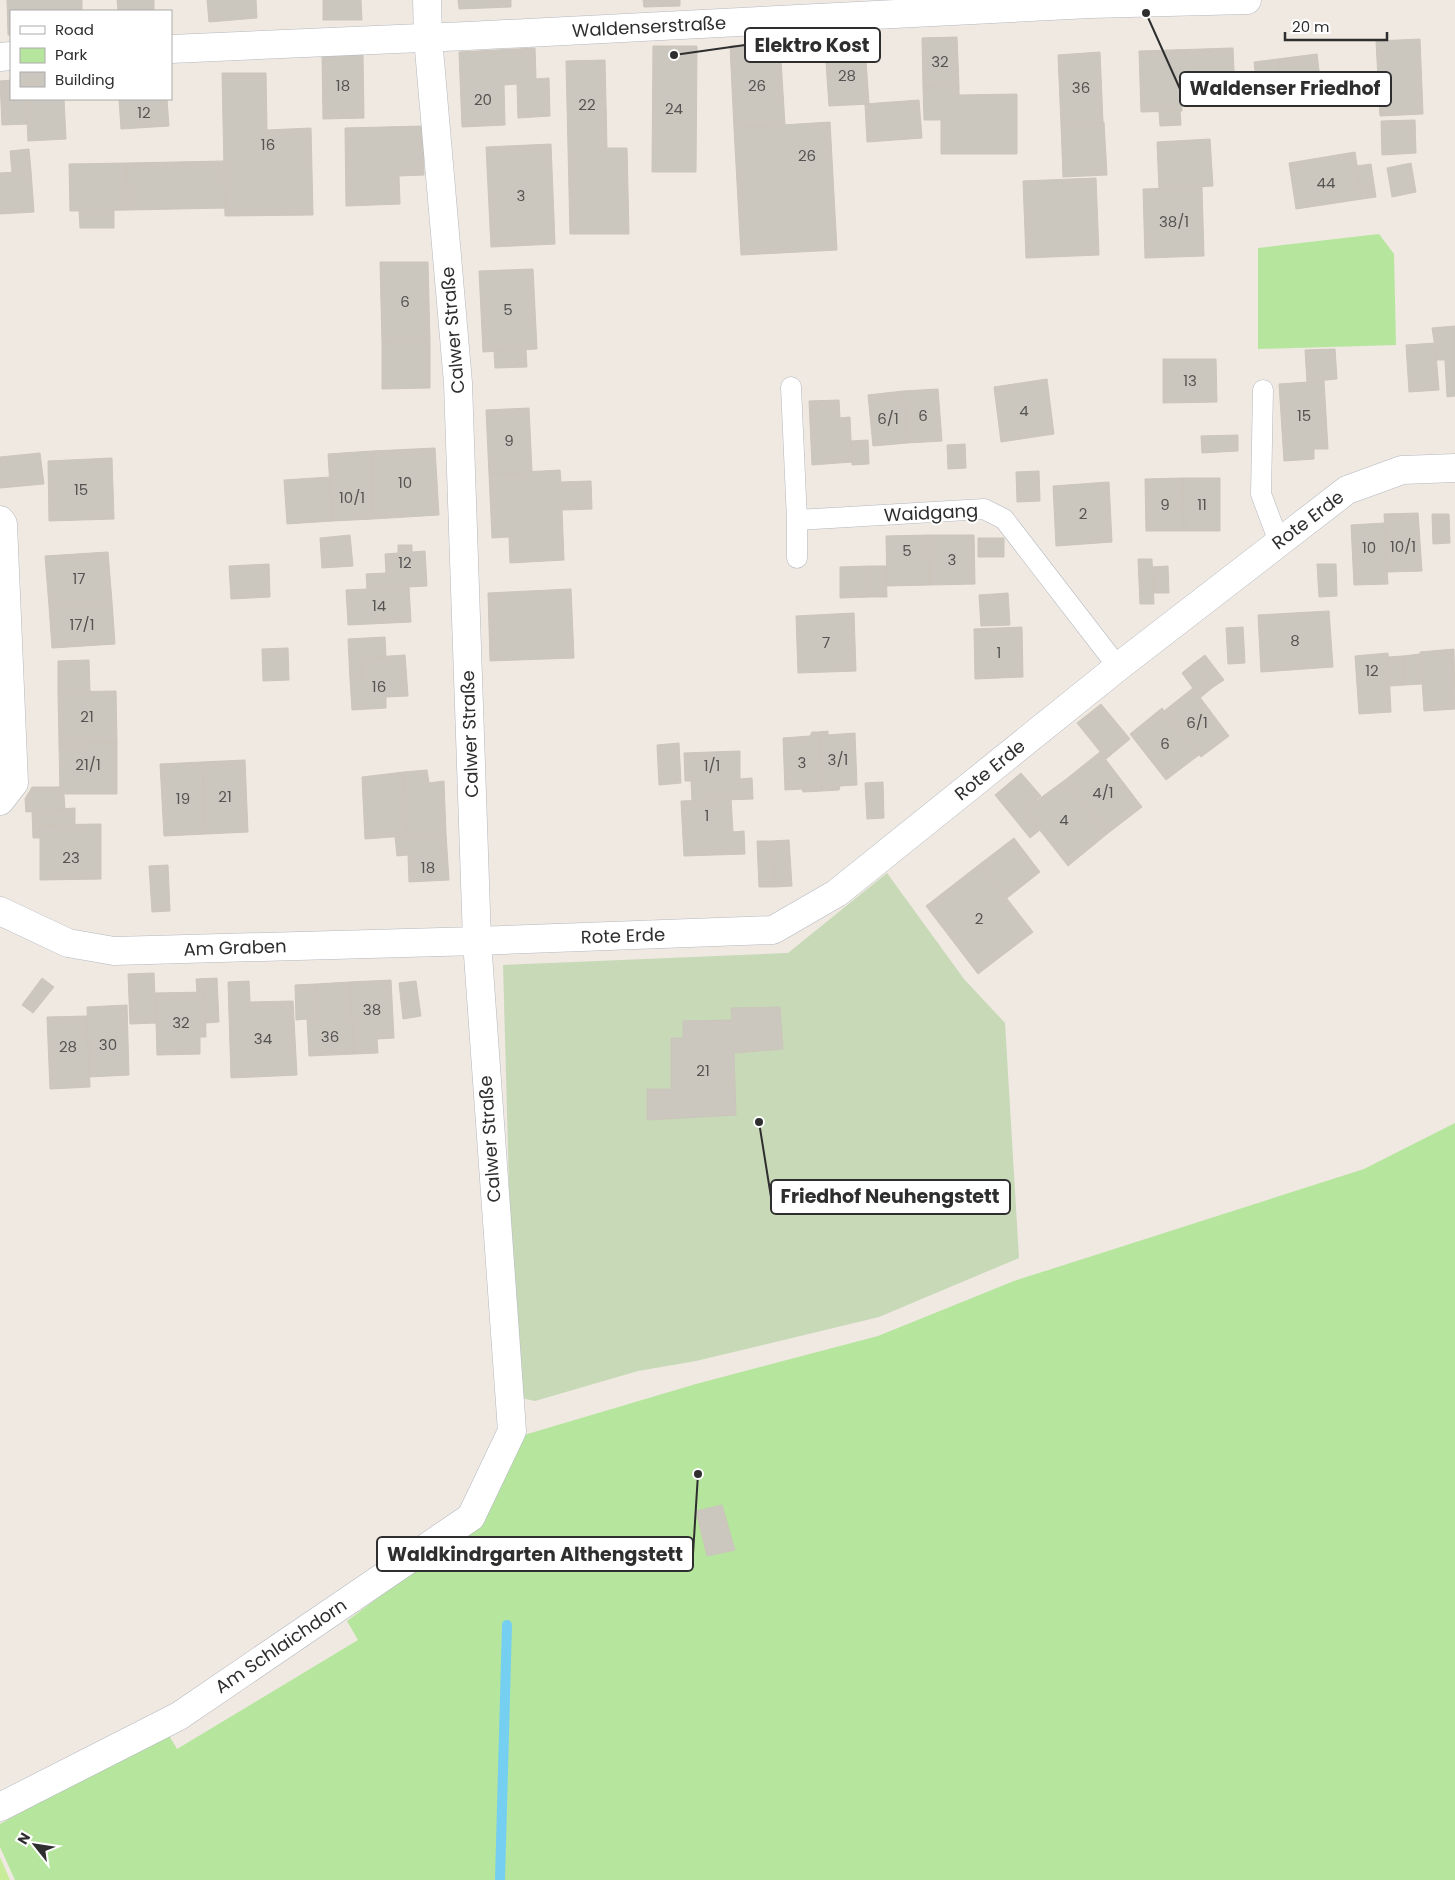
<svg xmlns="http://www.w3.org/2000/svg" width="1455" height="1880" font-family="Poppins,sans-serif">
<style>
.green{fill:#b6e59e}
.cemetery{fill:#c8d9b8}
.pitch{fill:#c9ec9a}
.lines{fill:none;stroke-linecap:round;stroke-linejoin:round}
.stream{stroke:#75cff0;stroke-width:10}
.building{fill:#cbc7bf;stroke:#cbc5ba}
.lane-casing{stroke:#b4b7c1;stroke-width:21}
.street-casing{stroke:#b4b7c1;stroke-width:29}
.secondary-casing{stroke:#b4b7c1;stroke-width:29}
.lane{stroke:#fff;stroke-width:20}
.street{stroke:#fff;stroke-width:28}
.secondary{stroke:#fff;stroke-width:28}
.labels{text-anchor:middle;stroke-width:4;stroke-linejoin:round;paint-order:stroke}
.number-label{font-size:15px;fill:#555452}
.street-label{font-size:18px;fill:#2e2e2e;stroke:#fff}
.leader{fill:none;stroke:#2e2e2e;stroke-width:2}
.callout-dot{fill:#2e2e2e;stroke:#fff;stroke-width:2}
.callout{fill:#fff;stroke:#2e2e2e;stroke-width:2}
.callout-label{font-size:19px;text-anchor:middle;font-weight:bold;fill:#2e2e2e}
</style>
<rect width="100%" height="100%" fill="#efe9e1"/>
<!-- green -->
<path class="green" d="M1379 234 1394 254 1396 345 1258 349V248Z
M1455 1123V1880H15L0 1847V1824L167 1732 177 1749 358 1640 347 1621 482 1520 524 1435 696 1384 878 1336 1014 1281 1364 1169Z"/>
<!-- cemetery -->
<path class="cemetery" d="M887 873 964 979 1005 1023 1019 1258 879 1317 696 1361 638 1371 535 1401 521 1398 510 1222 503 965 788 953Z"/>
<!-- pitch -->
<path class="pitch" d="M0 1857 10 1880H0Z"/>
<g class="lines">
<!-- stream -->
<path class="stream" d="M500 1880 507 1625"/>
</g>
<!-- building -->
<path class="building" d="M7 0H82V11H11V35H8Z
M117 0H154V11H118Z
M207 0H256L257 18 209 22Z
M323 0H361L362 20H323Z
M458 0H511V7L459 9Z
M643 0H680V6L644 7Z
M957 37 959 86 923 87 922 38Z
M1420 39 1423 114 1380 116 1376 41Z
M780 44 785 125 734 128 730 46Z
M653 46H697L696 172H652Z
M865 46 869 104 829 106 825 48Z
M535 48 536 79 549 78 550 116 518 118 517 84 504 85 505 125 462 127 459 52Z
M1233 48 1235 91 1181 93 1182 111 1141 112 1139 51Z
M1100 52 1103 122 1061 124 1058 55Z
M363 54 364 118 323 119 322 55Z
M1317 54 1322 95 1283 99 1278 59Z
M1278 59 1283 99 1259 103 1254 62Z
M605 60 607 148H627L629 234H570L566 61Z
M222 73H266L267 130 311 128 313 215 225 216Z
M11 80V99H26L27 124 2 125 0 81Z
M959 86V95L1017 94V154H941V120H924L923 87Z
M26 99H64L66 139 28 141Z
M119 99H167L169 126 121 129Z
M919 100 922 138 867 142 865 104Z
M1180 110 1181 125 1160 126 1159 112Z
M1415 120 1416 153 1382 155 1381 121Z
M830 122 837 250 741 255 734 128Z
M1104 122 1107 175 1063 177 1061 124Z
M423 126 424 175 399 176 400 204 346 206 345 128Z
M1210 139 1213 186 1159 189 1157 142Z
M551 144 555 244 491 247 486 147Z
M29 149 31 171 12 172 10 151Z
M1355 152 1362 199 1296 209 1289 163Z
M224 161 225 208 128 210 127 163Z
M127 163 128 210 70 211 69 164Z
M1411 163 1416 192 1392 197 1387 168Z
M1371 164 1376 197 1362 199 1357 166Z
M31 171 34 212 0 214V173Z
M1096 178 1099 255 1026 258 1023 181Z
M1202 187 1204 256 1145 258 1143 189Z
M114 210V228H80L79 211Z
M380 262H428L430 341 382 343Z
M533 269 537 349 483 352 479 271Z
M1455 326V396L1447 397 1445 360H1437L1432 328Z
M430 341V388L382 389V343Z
M1435 343 1439 390 1409 392 1406 345Z
M1335 349 1337 379 1307 382 1305 350Z
M526 350 527 367 495 368 494 351Z
M1163 359H1216L1217 402 1163 403Z
M1047 379 1054 434 1001 442 994 387Z
M1324 381 1328 449H1314V459L1284 461 1279 384Z
M938 389 942 441 907 443 903 391Z
M903 391 907 443 873 446 868 395Z
M839 400 840 418 850 417 852 462 812 465 809 401Z
M529 408 532 472 489 474 486 410Z
M1238 435V451L1202 453 1201 436Z
M868 440 869 464 852 465 851 441Z
M965 444 966 468 948 469 947 445Z
M435 448 439 515 373 519 372 451Z
M372 451 373 519 332 521 328 454Z
M40 453 44 484 0 488V457Z
M112 458 114 519 49 521 48 461Z
M560 470 561 482 591 481 592 509 562 510 564 560 510 563 509 537 492 538 489 474Z
M1039 471 1040 501 1017 502 1016 472Z
M330 477 332 521 287 524 284 480Z
M1183 478H1220V531H1184Z
M1183 478 1184 531H1146L1145 479Z
M1109 482 1112 542 1056 546 1053 486Z
M1418 513 1422 571 1387 572 1384 514Z
M1432 514H1449L1450 543 1433 544Z
M1384 523 1388 584 1354 585 1351 525Z
M350 535 353 566 322 568 320 538Z
M928 535H974L975 584 929 585Z
M928 535 929 585 887 586 886 536Z
M978 538H1004V557H978Z
M398 545H412V552L425 551 427 586 367 589 366 574 386 573 385 554 398 553Z
M108 552 112 602 49 606 45 556Z
M1138 559H1152L1154 604H1140Z
M269 564 270 597 231 599 229 566Z
M1317 564H1336L1337 596 1319 597Z
M869 566V597L840 598V567Z
M869 566H886L887 597H869Z
M1168 566 1169 593H1153L1152 567Z
M409 587 411 622 348 625 346 590Z
M571 589 574 658 490 661 488 593Z
M1008 593 1010 625 981 626 979 595Z
M112 602 115 644 52 648 49 606Z
M1329 611 1333 667 1261 672 1258 615Z
M854 613 856 671 798 673 796 616Z
M1022 627 1023 677 975 679 974 629Z
M1243 627 1245 663 1228 664 1226 628Z
M385 637 386 657 361 658 362 678 350 679 348 639Z
M288 648 289 680 263 681 262 649Z
M1454 649 1455 709 1424 711 1420 652Z
M1388 653 1391 712 1359 714 1355 656Z
M1420 654 1422 684 1405 685 1403 656Z
M405 655 408 696 386 697V708L352 710 350 679 362 678 361 658Z
M1205 655 1224 680 1212 688 1193 664Z
M1403 656 1405 685 1390 686 1388 657Z
M89 660 90 691 58 692V661Z
M1193 664 1212 688 1200 698 1182 673Z
M1193 688 1229 736 1201 757 1164 711Z
M116 691 117 743 59 744 58 692Z
M1101 704 1130 739 1106 759 1077 723Z
M1162 708 1199 755 1166 780 1130 734Z
M828 731V735L855 733 857 785 840 786 839 790 822 791 819 732Z
M812 732H819L822 791 803 792 802 789 785 790 783 738 810 736Z
M117 743V794H60L59 744Z
M679 743 681 783 659 785 657 745Z
M740 751V779L752 778 753 799 692 801 691 781H685L684 753Z
M1100 752 1142 807 1107 834 1065 780Z
M245 760 248 832 206 834 202 762Z
M202 762 206 834 164 836 160 764Z
M427 770 429 783 444 781 446 834 406 836 404 772Z
M404 772 406 836 365 839 362 777Z
M1021 773 1041 796 1024 810 1040 830 1030 838 995 795Z
M1065 780 1107 834 1068 866 1024 810Z
M883 782 884 818 867 819 865 783Z
M32 787H60V794L64 795 65 809 26 812 25 799Z
M731 799 733 832 744 831 745 854 684 856 681 801Z
M75 808V824L40 825V838H33L32 811Z
M101 824V879L40 880V825Z
M446 834 449 880 409 882 408 855 397 856 395 837Z
M1014 838 1040 872 1007 898 980 864Z
M789 840 792 886 775 887 772 841Z
M757 841H772L775 887H759Z
M980 864 1033 932 978 974 926 906Z
M168 865 170 911 152 912 149 866Z
M154 973 156 1023 130 1024 128 974Z
M42 978 54 987 33 1013 22 1005Z
M217 978 219 1022 206 1023 205 992 197 993 196 979Z
M391 980 394 1038 377 1039 378 1053 354 1054 350 982Z
M249 981 250 1002 293 1001 297 1075 231 1078 228 982Z
M416 981 421 1016 403 1019 399 983Z
M350 982 354 1054 309 1056 307 1019 318 1018 316 984Z
M316 984 318 1018 296 1020 295 985Z
M205 992 206 1037H200V1054L157 1055 155 993Z
M127 1005 129 1075 89 1077 87 1007Z
M780 1007 783 1049 734 1053 736 1115 647 1120V1089H671V1038H683V1021L732 1020 731 1008Z
M87 1016 90 1087 50 1089 47 1017Z
M722 1505 735 1550 707 1556 696 1511Z"/>
<g class="lines">
<!-- lane casing -->
<g class="lane-casing">
<path id="lane" d="M791 387 797 520
M1263 390 1261 494 1279 542
M797 558V520L984 509 1004 519 1118 667"/>
</g>
<!-- street casing -->
<g class="street-casing">
<path id="street" d="M0 520 3 524 14 783 0 801
M0 911 68 943 114 951 477 941 773 930 837 893 1118 667 1347 490 1402 470 1455 468
M0 1807 179 1716 471 1517 512 1431 477 941 458 383 428 38 427 0"/>
</g>
<!-- secondary casing -->
<g class="secondary-casing">
<path id="secondary" d="M171 49 467 36 1090 4 1247 0
M0 57 11 56"/>
</g>
<!-- lane -->
<use href="#lane" class="lane"/>
<!-- street -->
<use href="#street" class="street"/>
<!-- secondary -->
<use href="#secondary" class="secondary"/>
</g>
<g class="labels">
<!-- number labels -->
<g class="number-label">
<text x="940" y="67">32</text>
<text x="847" y="81">28</text>
<text x="343" y="91">18</text>
<text x="757" y="91">26</text>
<text x="1081" y="93">36</text>
<text x="483" y="105">20</text>
<text x="587" y="110">22</text>
<text x="674" y="114">24</text>
<text x="144" y="118">12</text>
<text x="268" y="150">16</text>
<text x="807" y="161">26</text>
<text x="1326" y="188">44</text>
<text x="521" y="201">3</text>
<text x="1174" y="227">38/1</text>
<text x="405" y="307">6</text>
<text x="508" y="315">5</text>
<text x="1190" y="386">13</text>
<text x="1024" y="416">4</text>
<text x="923" y="421">6</text>
<text x="1304" y="421">15</text>
<text x="888" y="424">6/1</text>
<text x="509" y="446">9</text>
<text x="405" y="488">10</text>
<text x="81" y="495">15</text>
<text x="352" y="503">10/1</text>
<text x="1165" y="510">9</text>
<text x="1202" y="510">11</text>
<text x="1083" y="519">2</text>
<text x="1403" y="552">10/1</text>
<text x="1369" y="553">10</text>
<text x="907" y="556">5</text>
<text x="952" y="565">3</text>
<text x="405" y="568">12</text>
<text x="79" y="584">17</text>
<text x="379" y="611">14</text>
<text x="82" y="630">17/1</text>
<text x="1295" y="646">8</text>
<text x="826" y="648">7</text>
<text x="999" y="658">1</text>
<text x="1372" y="676">12</text>
<text x="379" y="692">16</text>
<text x="87" y="722">21</text>
<text x="1197" y="728">6/1</text>
<text x="1165" y="749">6</text>
<text x="838" y="765">3/1</text>
<text x="802" y="768">3</text>
<text x="88" y="770">21/1</text>
<text x="712" y="771">1/1</text>
<text x="1103" y="798">4/1</text>
<text x="225" y="802">21</text>
<text x="183" y="804">19</text>
<text x="707" y="821">1</text>
<text x="1064" y="825">4</text>
<text x="71" y="863">23</text>
<text x="428" y="873">18</text>
<text x="979" y="924">2</text>
<text x="372" y="1015">38</text>
<text x="181" y="1028">32</text>
<text x="330" y="1042">36</text>
<text x="263" y="1044">34</text>
<text x="108" y="1050">30</text>
<text x="68" y="1052">28</text>
<text x="703" y="1076">21</text>
</g>
<!-- street labels -->
<g class="street-label">
<text transform="translate(649 27) rotate(-3)" y="6">Waldenserstraße</text>
<text transform="translate(453 330) rotate(-95)" y="6">Calwer Straße</text>
<text transform="translate(931 513) rotate(-3)" y="6">Waidgang</text>
<text transform="translate(1308 520) rotate(-37)" y="6">Rote Erde</text>
<text transform="translate(470 734) rotate(-92)" y="6">Calwer Straße</text>
<text transform="translate(990 770) rotate(-39)" y="6">Rote Erde</text>
<text transform="translate(623 936) rotate(-2)" y="6">Rote Erde</text>
<text transform="translate(235 948) rotate(-2)" y="6">Am Graben</text>
<text transform="translate(490 1139) rotate(-94)" y="6">Calwer Straße</text>
<text transform="translate(281 1646) rotate(-34)" y="6">Am Schlaichdorn</text>
</g>
</g>
<!-- callouts -->
<path class="leader" d="M674 55L745 45M1146 13L1180 89M759 1122L771 1197M698 1474L693 1554"/>
<g class="callout-dot">
<circle cx="674" cy="55" r="5"/>
<circle cx="1146" cy="13" r="5"/>
<circle cx="759" cy="1122" r="5"/>
<circle cx="698" cy="1474" r="5"/>
</g>
<g class="callout">
<rect x="745" y="28" width="135" height="34" rx="5"/>
<rect x="1180" y="72" width="211" height="34" rx="5"/>
<rect x="771" y="1180" width="239" height="34" rx="5"/>
<rect x="377" y="1537" width="316" height="34" rx="5"/>
</g>
<g class="callout-label">
<text x="812" y="52">Elektro Kost</text>
<text x="1285" y="95">Waldenser Friedhof</text>
<text x="890" y="1203">Friedhof Neuhengstett</text>
<text x="535" y="1561">Waldkindrgarten Althengstett</text>
</g>
<!-- legend -->
<rect x="10" y="10" width="162" height="90" fill="#ffffff" stroke="#ababab"/>
<rect x="20" y="26" width="25" height="8" fill="#ffffff" stroke="#ababab"/>
<text x="55" y="35" font-size="15" fill="#2e2e2e">Road</text>
<rect x="20" y="48" width="25" height="15" fill="#b6e59e" stroke="#ababab"/>
<text x="55" y="60" font-size="15" fill="#2e2e2e">Park</text>
<rect x="20" y="72" width="25" height="15" fill="#cbc7bf" stroke="#ababab"/>
<text x="55" y="85" font-size="15" fill="#2e2e2e">Building</text>
<!-- north arrow -->
<g transform="translate(35 1845) rotate(300)" stroke="#ffffff" stroke-width="4" paint-order="stroke">
<path d="M0-4L9 19L0 12L-9 19Z" fill="#2e2e2e"/>
<text y="-8" font-size="14" font-weight="bold" text-anchor="middle" fill="#2e2e2e">N</text>
</g>
<!-- scale -->
<path d="M1285 32v8h102v-8" fill="none" stroke="#2e2e2e" stroke-width="2.5"/>
<text x="1292" y="32" font-size="15" fill="#2e2e2e" stroke="#ffffff" stroke-width="4" paint-order="stroke">20 m</text>
</svg>
